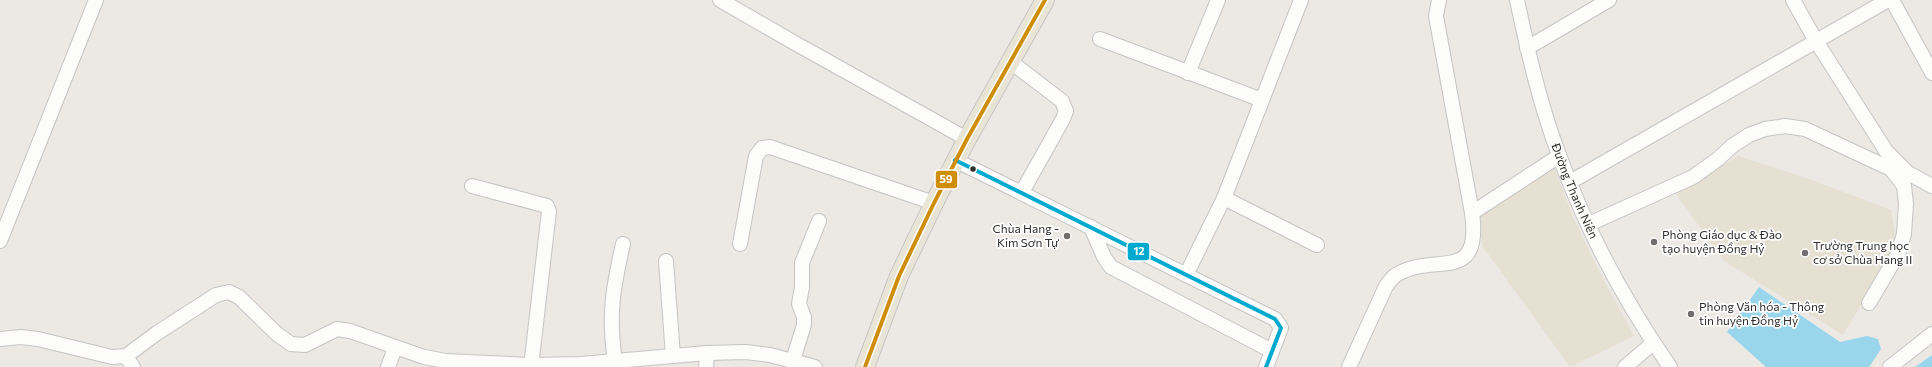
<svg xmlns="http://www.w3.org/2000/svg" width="1932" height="367" font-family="Commissioner,sans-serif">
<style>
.education{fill:#e6e0d3}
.water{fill:#99d6ec}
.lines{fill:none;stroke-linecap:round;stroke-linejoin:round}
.minor-casing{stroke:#c5c4c5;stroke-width:16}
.major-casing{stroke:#c6c5c4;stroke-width:20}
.minor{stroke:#fcfcfb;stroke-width:14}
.major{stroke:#e8e4d6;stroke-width:18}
.bus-1-casing{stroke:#fff;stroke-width:7}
.bus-2-casing{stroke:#fff;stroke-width:7}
.bus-1{stroke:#00a9ce;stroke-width:4}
.bus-2{stroke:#cf8e09;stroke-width:4}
.bus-dot{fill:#2e2e2e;stroke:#fff;stroke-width:1.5}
.poi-dot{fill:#706f6e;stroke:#fff;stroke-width:1.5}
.labels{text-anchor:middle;stroke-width:3.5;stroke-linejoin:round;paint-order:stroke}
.street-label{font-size:12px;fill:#2e2e2e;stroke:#fff}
.poi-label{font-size:12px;fill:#2e2e2e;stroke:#fff;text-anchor:start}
.line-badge{stroke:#fff;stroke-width:1.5}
.badge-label{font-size:11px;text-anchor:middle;font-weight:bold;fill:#fff}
</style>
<rect width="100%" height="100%" fill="#ece8e4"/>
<!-- education -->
<path class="education" d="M1738 156 1809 179 1891 210 1897 245 1843 335 1724 261 1676 194Z
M1554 166 1571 212 1599 271 1634 336 1570 367 1483 247 1480 234 1478 208Z"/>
<!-- water -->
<path class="water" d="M1759 287 1840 342 1867 336 1878 339 1881 349 1869 367H1766L1727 332Z
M1932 355V367H1915Z"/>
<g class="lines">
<!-- minor casing -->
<g class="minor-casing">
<g id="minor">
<path d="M720 0 793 42 967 139"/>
<path id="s1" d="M1517 0C1528 52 1540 105 1559 155 1586 229 1625 302 1670 367"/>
<path d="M1793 0 1816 41 1886 151 1908 173 1932 186"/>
<path d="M1892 0 1932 73"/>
<path d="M1100 39 1262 100"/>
<path d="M1527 48 1609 0"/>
<path d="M1011 62 1062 101 1066 111 1063 119 1022 192"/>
<path d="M1188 73 1218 0"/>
<path d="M955 160 1275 319 1281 328 1266 367"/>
<path d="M1570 182 1888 0"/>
<path d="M472 186 547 206 549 211 531 367"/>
<path d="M1224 198 1317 245"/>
<path d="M1472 213 1559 156"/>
<path d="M1589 224 1693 177 1718 159 1732 146 1749 135 1765 129 1785 126 1805 129 1891 169 1904 186 1906 204 1904 234 1898 254 1869 303"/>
<path d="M1091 227 1104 257 1111 267 1272 351"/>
<path d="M0 241 96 0"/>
<path d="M740 244 756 156 762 148 770 147 934 203"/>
<path d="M666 261 673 356"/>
<path d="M1186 275 1224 198 1301 0"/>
<path d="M0 339 21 337 38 339 112 357 126 356 157 333 216 295 229 292 239 297 277 334 291 344 305 345 337 329 350 331 424 357 446 361 531 365 581 364 707 353 746 352 770 355 815 367"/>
<path d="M126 356 133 367"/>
<path d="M793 360 804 325V317L799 304 802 287V263L819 221"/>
<path d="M615 361C608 316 613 288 623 244"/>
<path d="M388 367 395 348"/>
<path d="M706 367 707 353"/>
<path d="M1349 367 1386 286C1389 283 1392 277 1396 275 1434 251 1482 286 1472 213L1436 16 1439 0"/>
<path d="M1625 367 1653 343"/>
<path d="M1890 367 1932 334"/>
</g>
</g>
<!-- major casing -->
<g class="major-casing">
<path id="major" d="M865 367 899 276 934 203 967 139 1045 0"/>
</g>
<!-- minor -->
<use href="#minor" class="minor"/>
<!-- major -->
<use href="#major" class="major"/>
<!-- bus-1 casing -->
<g class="bus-1-casing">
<path id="bus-1" d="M955 160 1275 319 1281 328 1266 367"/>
</g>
<!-- bus-2 casing -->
<g class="bus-2-casing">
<path id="bus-2" d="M865 367 899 276 934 203 967 139 1045 0"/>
</g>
<!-- bus-1 -->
<use href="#bus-1" class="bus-1"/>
<!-- bus-2 -->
<use href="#bus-2" class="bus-2"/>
</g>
<!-- markers -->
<circle class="bus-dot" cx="973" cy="169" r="3.5"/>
<g class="poi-dot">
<circle cx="1067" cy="236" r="4"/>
<circle cx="1654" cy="242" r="4"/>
<circle cx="1805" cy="253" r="4"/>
<circle cx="1691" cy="314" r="4"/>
</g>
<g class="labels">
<!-- street labels -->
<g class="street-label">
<text dy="4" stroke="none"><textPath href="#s1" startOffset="200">Đường Thanh Niên</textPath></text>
</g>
<!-- poi labels -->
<g class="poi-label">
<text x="1059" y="233" text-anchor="end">Chùa Hang -<tspan x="1059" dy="14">Kim Sơn Tự</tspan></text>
<text x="1662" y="239">Phòng Giáo dục &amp; Đào<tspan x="1662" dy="14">tạo huyện Đồng Hỷ</tspan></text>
<text x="1813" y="250">Trường Trung học<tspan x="1813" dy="14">cơ sở Chùa Hang II</tspan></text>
<text x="1699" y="311">Phòng Văn hóa - Thông<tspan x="1699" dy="14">tin huyện Đồng Hỷ</tspan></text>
</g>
</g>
<g class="line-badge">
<rect x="935" y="170" width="23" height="19" rx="4" fill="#cf8e09"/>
<rect x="1127" y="242" width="23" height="19" rx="4" fill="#00a9ce"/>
</g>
<g class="badge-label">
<text x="946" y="183">59</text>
<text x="1139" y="255">12</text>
</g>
</svg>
